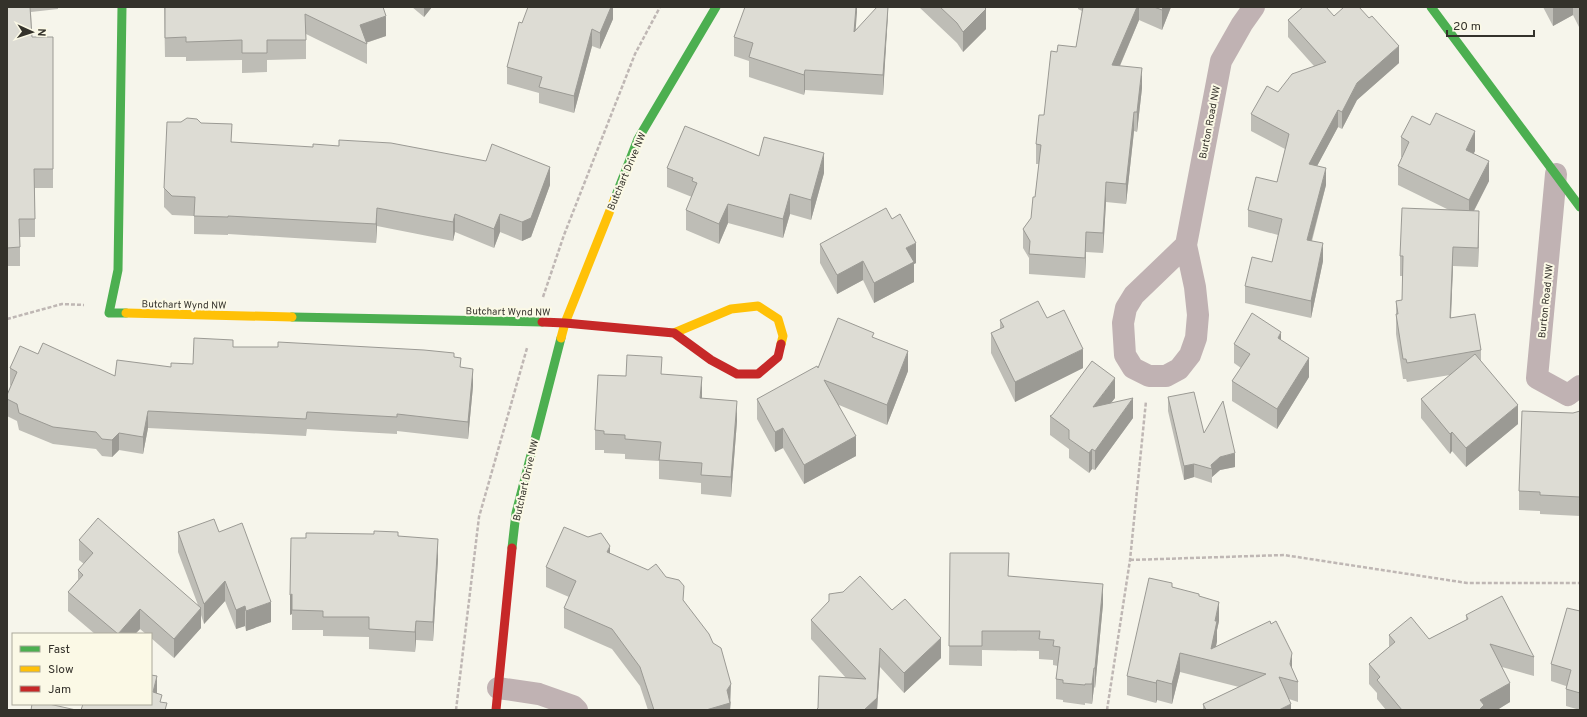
<svg xmlns="http://www.w3.org/2000/svg" width="1587" height="717" font-family="Overpass,sans-serif">
<style>
.lines{fill:none;stroke-linecap:round;stroke-linejoin:round}
.path{stroke:#bfb7b4;stroke-width:2.5;stroke-dasharray:4 2;stroke-linecap:butt}
.street{stroke:#c0b2b3;stroke-width:22}
.fast{stroke:#4caf50;stroke-width:9}
.slow{stroke:#ffc107;stroke-width:9}
.jam{stroke:#c62828;stroke-width:9}
.wall{fill:#bebdb6}
.shaded-wall{fill:#9b9a94}
.building{fill:#dddcd4;stroke:#9b9a94}
.labels{text-anchor:middle;stroke-width:4;stroke-linejoin:round;paint-order:stroke}
.street-label{font-size:10px;fill:#34322b;stroke:#fbf9e6}
</style>
<rect width="100%" height="100%" fill="#f6f5eb"/>
<g class="lines">
<!-- path -->
<path class="path" d="M543 297 564 235 635 54 660 7
M7 319 62 304 84 305
M1130 560 1284 555 1467 583H1580
M456 710 479 517 527 348
M1107 710 1130 560 1146 401"/>
<!-- street -->
<path class="street" d="M1556 174 1537 378 1568 395 1580 386
M1186 245 1134 295 1126 308 1123 323 1125 355 1133 368 1149 376H1166L1179 369 1190 355 1196 338 1198 315 1195 287 1186 245 1221 61 1242 24 1254 7
M498 688 539 694 573 706 577 710"/>
<!-- fast -->
<path class="fast" d="M122 7 118 270 109 313H126
M1431 7 1580 207
M615 198 638 139 716 7
M292 317 542 322
M512 548 516 513 561 338"/>
<!-- slow -->
<path class="slow" d="M126 313 292 317
M674 333 731 309 758 306 778 319 783 336 781 344
M561 338 565 323 615 198"/>
<!-- jam -->
<path class="jam" d="M542 322 565 323 674 333 711 360 737 374H758L778 357 781 344
M496 710 512 548"/>
</g>
<!-- wall -->
<path class="wall" d="M7 7H58V9L31 12 32 37H53V188H35V237H20V266H7Z
M164 7H383L386 36 366 43 367 44V64L306 34V59L267 60V72L242 73V60L186 61V57H165Z
M412 7H432L424 17Z
M613 7V19L600 49 592 46 574 113 539 103V93L507 84V67L522 23Z
M857 7 855 30 888 7 883 95 805 90 804 95 749 77V61L734 56V37Z
M919 7H984L986 29 963 52 957 43Z
M1078 7H1171L1162 30 1139 20 1120 66 1142 88 1137 132 1134 131 1126 204 1106 202 1103 253 1086 252 1085 278 1029 274V258L1023 248V229L1031 218 1035 197 1039 164H1036V144L1044 115 1057 52 1076 47 1082 11 1078 9Z
M1543 7H1580V29L1573 15 1553 26Z
M1334 16 1399 63 1357 100 1342 129 1338 127 1317 166 1326 185 1312 241 1323 261 1311 318 1245 303V286L1272 262 1278 235 1248 227V210L1277 182 1285 149 1251 131V114L1278 92 1314 66 1288 37V20Z
M201 123 232 142 550 185 531 237 522 241 500 232 494 248 455 232 453 241 377 226 376 243 228 234V235L194 234V216L172 215 164 207V188Z
M1401 137 1475 151 1473 154 1489 181 1474 211 1479 231 1478 267 1453 266 1451 318 1481 350V361L1518 424 1466 467 1452 451 1450 454 1421 418V399L1450 375 1407 382 1406 379H1403L1396 334V301L1402 300 1403 276H1400V256L1449 210 1398 185V166L1402 157H1401Z
M759 156 824 173 811 220 790 214 783 238 728 223 719 244 686 230V210L692 197 667 187V168Z
M820 244 916 263 914 264V282L874 303 863 280 837 294 820 263Z
M1047 318 1083 368 1015 402 991 353V333L1000 329V320Z
M874 338 908 371 887 425 839 405 856 456 804 484 783 448 775 452 757 419V399L818 368Z
M1281 340 1309 377 1277 429 1232 401V381L1241 368 1234 363V344Z
M233 347 454 357 473 386 468 439 397 431V434L307 429 306 436 148 428 143 454 119 450 112 457 102 456 96 449 53 444 19 430 17 421 7 416V395L11 386 10 385V368L38 354 115 376 193 364Z
M662 374 737 421 731 497 701 494V483L659 479V461L625 459V454L604 453V450H595V430L626 376Z
M1168 397 1204 433 1235 467 1220 470 1212 477V483L1194 477 1184 480 1168 411Z
M1115 398 1110 403 1133 418 1095 470 1092 469 1089 473 1069 458V449L1050 435V416Z
M1580 411V516L1540 514V511L1519 510V491L1573 413Z
M178 532H219L271 622 246 631 245 626 236 629 225 601 204 624 201 615V628L174 658 151 638V634H146L140 629 135 634H95L68 611V592L78 580V570L84 564 79 560V540L198 605 178 552Z
M398 536 438 559 433 641 416 640 415 652 369 649V637L323 636V630H292V614L290 615 306 538Z
M610 553 684 601 731 703 730 710H648L640 686 612 649 564 628V608L569 597 546 587V567Z
M950 553 1009 576 1103 604 1095 688 1094 687 1092 704 1085 703V705L1063 702V700L1056 699V679L1058 666 1053 665V660L1039 659V651L982 650V666L949 665Z
M1172 587 1199 597 1219 621 1217 630V641L1216 646 1292 669 1298 682V702L1289 699 1291 710H1203V704L1239 687 1180 672 1172 704 1157 700 1156 703 1127 695V676Z
M892 610 941 658 904 693 880 667 877 710H816L846 678 811 639V620Z
M1580 611V710L1566 706V686L1551 681V664Z
M1466 615 1534 657V676L1502 667 1510 702 1497 710H1386L1377 699V693L1369 684V664L1389 647V635L1429 639 1466 620Z"/>
<!-- shaded-wall -->
<path class="shaded-wall" d="M424 7H432L424 17Z
M611 7H613V19L600 49V33Z
M856 7H857V12L854 52V32Z
M888 7V15L883 95V75Z
M1137 7H1139V20L1112 84V65Z
M1163 7H1171L1162 30V10Z
M1555 7H1573V15L1553 26V8Z
M986 9V29L963 52V32Z
M386 16V36L365 43 360 25Z
M592 29V46L574 113V96Z
M1399 46V63L1357 100 1342 129V112L1357 83Z
M1142 68V88L1137 132V112Z
M805 70V90L804 95V75Z
M1338 110V127L1309 181V164Z
M1134 112V131L1126 204V184Z
M1475 131V151L1466 170V150Z
M824 153V173L811 220V200Z
M1489 161V181L1469 220V200Z
M550 167V185L531 237 522 241V222Z
M1326 168V185L1307 257V240Z
M1106 182V202L1103 253V233Z
M790 194V214L783 238V219Z
M728 204V223L719 244V224Z
M377 208V226L376 243V224Z
M1479 211V231L1478 267V248Z
M455 214V232L453 241V222Z
M500 214V232L494 248V229Z
M1086 232V252L1085 278V258Z
M916 243V263L914 264V282L874 303V283L906 248Z
M1323 243V261L1311 318V301Z
M1453 247V266L1450 338V318Z
M863 261V280L837 294V275Z
M1281 332V351L1278 338Z
M1083 349V368L1015 402V382Z
M908 351V371L887 425V405Z
M1309 358V377L1277 429V409Z
M473 369V386L468 439V422Z
M702 377V397L700 418V398Z
M1115 378V398L1093 426V407Z
M1133 398V418L1095 470V451Z
M737 401V421L731 497V477Z
M1518 405V424L1466 467V448Z
M148 411V428L143 454V437Z
M783 428V448L775 452V432Z
M1452 432V451L1450 454V434Z
M119 433V450L112 457V440Z
M856 436V456L804 484V465Z
M1092 449V469L1089 473V453Z
M1235 453V467L1220 470 1212 477V469L1211 465 1220 457Z
M1194 464V477L1184 480V466Z
M438 539V559L433 641V622Z
M610 546V565L607 552Z
M225 581V601L204 624V604Z
M1103 584V604L1095 688V668Z
M292 594V614L290 615V595Z
M271 602V622L246 631V611Z
M1219 602V621L1217 630V641L1213 661 1211 649 1215 621Z
M245 606V626L236 629V610Z
M201 608V628L174 658V639Z
M140 609V629L135 634H118Z
M416 621V640L415 652V632Z
M941 638V658L904 693V673Z
M880 648V667L877 710H864Z
M1180 653V672L1172 704V684Z
M1292 653V672L1290 664Z
M1094 668V687L1092 704V684Z
M157 676V695L153 692Z
M1157 680V700L1156 703V683Z
M1510 683V702L1497 710H1479L1480 700Z
M731 684 730 710H706L727 690Z
M1291 704V710H1279Z"/>
<!-- building -->
<path class="building" d="M7 7H30L32 37H53V169H34L35 219H19L20 247 7 248Z
M165 7H383L386 16 360 25 367 44 305 14 306 40H267V53H242V40L186 42V37L165 38Z
M528 7H611L600 33 592 29 574 96 539 87 542 77 507 67 519 22 522 23Z
M745 7H856L854 32 877 7H888L883 75 805 70 804 75 749 57 753 43 734 37Z
M940 7H984L986 9 963 32 957 23Z
M1083 7H1137L1112 65 1142 68 1137 112H1134L1126 184 1106 182 1103 233 1086 232 1085 258 1029 254 1030 241 1023 229 1031 218 1033 197H1035L1041 145 1036 144 1039 115H1044L1051 51 1057 52 1058 45 1076 47Z
M1154 7H1163L1162 10Z
M1303 7H1326L1334 16 1344 7H1359L1369 18 1372 16 1399 46 1357 83 1342 112 1338 110 1309 164 1326 168 1307 240 1323 243 1311 301 1245 286 1252 257 1272 262 1282 219 1248 210 1256 177 1277 182 1289 134 1251 114 1267 86 1278 92 1292 74 1326 62 1288 20Z
M1436 113 1475 131 1466 150 1489 161 1469 200 1398 166 1409 142 1401 137 1412 116 1430 125Z
M187 118 197 119 201 123 232 124 231 142 313 147V144L339 146V140L391 143 486 161 492 144 550 167 531 218 522 222 500 214 494 229 455 214 453 222 377 208 376 224 228 216V217L194 216 195 197 172 196 164 188 167 122H181Z
M685 126 759 156 764 137 824 153 811 200 790 194 783 219 728 204 719 224 686 210 697 183 692 181 693 178 667 168Z
M886 208 892 219 900 214 916 243 906 248 914 262 874 283 863 261 837 275 820 244Z
M1402 208 1479 211 1478 248 1453 247 1450 318 1475 314 1481 350 1407 363 1406 359H1403L1396 314H1398L1396 301 1402 300 1403 256H1400Z
M1038 301 1047 318 1064 310 1083 349 1015 382 991 333 1004 327 1000 320Z
M1252 313 1281 332 1278 338 1309 358 1277 409 1232 381 1250 354 1234 344Z
M838 318 874 333 872 337 908 351 887 405 824 380 856 436 804 465 783 428 775 432 757 399 817 366 818 368Z
M194 338 233 340V347H278V342L424 350 454 353V357L461 358 460 367 473 369 468 422 397 414V417L307 412 306 419 148 411 143 437 119 433 112 440 102 439 96 432 53 427 19 413 17 404 7 399V395L17 372 10 368 20 346 38 354 43 343 115 376 117 360 171 367V363L193 364Z
M1475 354 1518 405 1466 448 1452 432 1450 434 1421 399Z
M627 355 662 357 661 374 702 377 700 398 737 401 731 477 701 475 702 463 659 460 661 442 625 439V435L604 434V431L595 430 598 375 626 376Z
M1092 361 1115 378 1093 407 1133 398 1095 451 1092 449 1089 453 1069 439V430L1050 416 1052 415Z
M1194 392 1204 433 1223 401 1235 453 1220 457 1211 465 1212 469 1194 464 1184 466 1168 397Z
M1522 411 1573 413 1580 411V497L1540 495V492L1519 491Z
M98 518 201 608 174 639 140 609 118 634 68 592 83 575 78 570 93 553 79 540Z
M214 519 219 532 242 523 271 602 246 611 245 606 236 610 225 581 204 604 178 532Z
M564 527 588 537 601 533 610 546 607 552 648 570 656 564 666 577 679 580 684 586 683 600 709 634 713 643 721 648 731 684 727 690 730 703 706 710H654L640 667 612 629 564 608 576 581 546 567Z
M374 531 398 532V536L438 539 433 622 416 621 415 632 369 629V617H323V611L292 610V594L290 595 291 538H306V533L374 534Z
M950 553H1009L1008 576 1103 584 1095 668H1094L1092 684H1085V685L1063 683V680L1056 679 1060 647 1053 646 1054 640 1039 639 1040 631H982V646H949Z
M860 576 892 610 905 599 941 638 904 673 880 648 877 698 864 710H816L818 708 819 676 866 679 811 620 829 601V594L843 592Z
M1149 578 1172 583V587L1199 594V596L1219 602 1215 621H1217L1211 649 1270 621 1271 624 1276 621 1292 653 1290 664 1298 682 1279 677 1291 704 1279 710H1206L1203 704 1266 674 1180 653 1172 684 1157 680 1156 683 1127 676Z
M1502 596 1534 657 1490 644 1510 683 1480 700 1484 705 1479 710H1402L1377 680 1380 677 1369 664 1395 642 1389 635 1411 617 1429 639 1468 619 1466 615Z
M1567 608 1580 611V693L1566 689 1571 670 1551 664Z
M151 675 157 676 153 692 162 695 160 702 167 703 165 710H81L83 704H151Z
M32 704H49L76 710H31Z"/>
<g class="labels">
<!-- street labels -->
<g class="street-label">
<text transform="translate(1209 122) rotate(-79)" y="4">Burton Road NW</text>
<text transform="translate(626 171) rotate(-67)" y="4">Butchart Drive NW</text>
<text transform="translate(1545 301) rotate(-84)" y="4">Burton Road NW</text>
<text transform="translate(184 304) rotate(1)" y="4">Butchart Wynd NW</text>
<text transform="translate(508 311) rotate(1)" y="4">Butchart Wynd NW</text>
<text transform="translate(525 480) rotate(-77)" y="4">Butchart Drive NW</text>
</g>
</g>
<!-- border -->
<rect width="1587" height="717" fill="none" stroke="#34322b" stroke-width="16"/>
<!-- legend -->
<rect x="12" y="633" width="140" height="72" fill="#fbf9e6" stroke="#aba99b"/>
<rect x="20" y="646" width="20" height="6" fill="#4caf50" stroke="#aba99b"/>
<text x="48" y="653" font-size="12" fill="#34322b">Fast</text>
<rect x="20" y="666" width="20" height="6" fill="#ffc107" stroke="#aba99b"/>
<text x="48" y="673" font-size="12" fill="#34322b">Slow</text>
<rect x="20" y="686" width="20" height="6" fill="#c62828" stroke="#aba99b"/>
<text x="48" y="693" font-size="12" fill="#34322b">Jam</text>
<!-- north arrow -->
<g transform="translate(32 32) rotate(93)" stroke="#fbf9e6" stroke-width="3" paint-order="stroke">
<path d="M0-3L7 15L0 10L-7 15Z" fill="#34322b"/>
<text y="-6" font-size="11" font-weight="bold" text-anchor="middle" fill="#34322b">N</text>
</g>
<!-- scale -->
<path d="M1447 30v6h87v-6" fill="none" stroke="#34322b" stroke-width="2"/>
<text x="1453" y="30" font-size="12" fill="#34322b" stroke="#fbf9e6" stroke-width="3" paint-order="stroke">20 m</text>
</svg>
